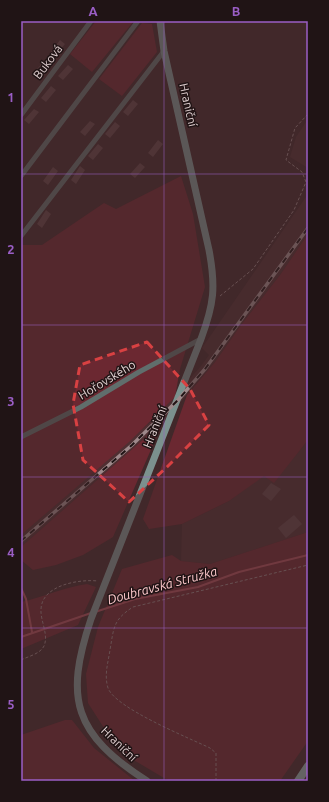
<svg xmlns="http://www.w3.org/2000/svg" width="329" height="802" font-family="Ubuntu,sans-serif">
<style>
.built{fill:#4f2f32}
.green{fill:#6b2831}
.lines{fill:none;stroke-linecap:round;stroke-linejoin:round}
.stream{stroke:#a94e5a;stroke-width:2}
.building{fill:#5f4446}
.path{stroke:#947f80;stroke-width:1;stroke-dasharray:3 2;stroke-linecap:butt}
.minor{stroke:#606e6c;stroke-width:5}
.secondary{stroke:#7b918e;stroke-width:7}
.primary{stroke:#8faca8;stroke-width:8}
.rail-casing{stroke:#9e898b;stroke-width:3.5}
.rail{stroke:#201415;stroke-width:2;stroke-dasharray:6;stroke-linecap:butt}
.marked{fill:none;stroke:#d84142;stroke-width:3;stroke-dasharray:8 5;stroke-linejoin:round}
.grid{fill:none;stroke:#9a5ec5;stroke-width:1;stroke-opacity:0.55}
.labels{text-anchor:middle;stroke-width:3;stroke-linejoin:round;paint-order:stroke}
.street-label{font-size:12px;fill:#e2d1d2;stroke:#201415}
.water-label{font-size:13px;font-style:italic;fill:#fbc7ca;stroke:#201415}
.neatline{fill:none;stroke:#9a5ec5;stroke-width:1.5}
.grid-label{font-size:13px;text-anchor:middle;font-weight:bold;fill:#9a5ec5}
</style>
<rect width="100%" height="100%" fill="#41282a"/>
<!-- built -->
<path class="built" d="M308 119V168L290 157 296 137Z
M308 194V234L280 275 241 325 215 362 163 422 21 547V535L157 416 201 366 209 355 202 348Z
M308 440V532L210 564 181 561 182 524 229 501 264 475 274 482Z"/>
<!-- green -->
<path class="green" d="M96 21 133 22 92 72 70 54Z
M142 23 152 24 157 52 122 96 99 79Z
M181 176 193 214 205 287 180 369 175 397 129 442 21 535V245H42L104 203 116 209Z
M308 234V440L274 483 264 476 229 501 182 524 149 529 143 519 187 395 215 362 241 325 280 275Z
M163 422 113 537 83 555 56 565 33 570 21 560V547Z
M308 532V550L306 554H308V741L280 781H169L132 759 104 728 88 703 86 674 98 627 122 569 172 555 181 561 210 564Z
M87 584 96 587 78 625 21 649V602C44 597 64 587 87 584Z
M65 720H72L94 748 135 781H21V735Z"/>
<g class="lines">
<!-- stream -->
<path class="stream" d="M21 588 26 599 32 632
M95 612 135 599 198 587 239 572 308 555
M21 637 91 613"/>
</g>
<!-- building -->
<path class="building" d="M60 40 65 44 55 56 50 53Z
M43 62 48 66 38 78 33 74Z
M68 65 73 69 63 80 58 76Z
M51 86 56 90 46 102 41 98Z
M133 100 138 104 128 116 123 112Z
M34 109 39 112 29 124 24 120Z
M90 121 95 124 85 136 80 132Z
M115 122 120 126 110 138 105 134Z
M158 140 163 144 153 157 148 153Z
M98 144 103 148 93 160 88 156Z
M140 163 145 167 135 178 130 174Z
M80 166 85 170 76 184 71 180Z
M53 167 58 171 48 185 43 181Z
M46 210 51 214 42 228 37 224Z
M271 483 281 489 271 501 262 494Z
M294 515 302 524 286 538 278 528Z"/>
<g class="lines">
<!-- path -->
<path class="path" d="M220 296 253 269 294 210 306 182 302 172 286 160 295 128 308 114
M21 660C29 656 40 654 44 646 49 635 40 620 41 609 42 585 79 579 98 581
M216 781V753L210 748C189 738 115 708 108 688 104 675 108 663 110 650 114 627 113 620 133 607L308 565"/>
<!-- minor -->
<path class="minor" d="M21 115 91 21
M21 176 138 21
M21 236 164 51
M21 437 81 407 139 372 201 339"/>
<!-- secondary -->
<path class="secondary" d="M147 781C74 734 64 699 91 619L201 339C214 304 216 287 209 250L164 51 160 21"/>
<!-- primary -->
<path class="primary" d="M298 781 308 766"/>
<!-- rail casing -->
<g class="rail-casing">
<path id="rail" d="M21 541 132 445 178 400 205 369 308 228"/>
</g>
<!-- rail -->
<use href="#rail" class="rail"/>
</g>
<!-- marked area -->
<path d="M0 0H329V802H0ZM147 342 190 389 209 425 167 467 129 502 83 460 73 404 80 365Z" fill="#41282a" fill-opacity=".55" fill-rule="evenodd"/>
<path class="marked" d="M147 342 190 389 209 425 167 467 129 502 83 460 73 404 80 365Z"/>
<!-- grid -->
<path class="grid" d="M164 21V781M21 174H308M21 325H308M21 477H308M21 628H308"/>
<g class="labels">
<!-- street labels -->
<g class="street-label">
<text transform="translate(48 62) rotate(-53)" y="4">Buková</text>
<text transform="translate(188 105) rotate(77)" y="4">Hraniční</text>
<text transform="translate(107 380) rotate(-31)" y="4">Hořovského</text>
<text transform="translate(155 427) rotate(-68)" y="4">Hraniční</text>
<text transform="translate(119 744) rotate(44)" y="4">Hraniční</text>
</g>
<!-- water labels -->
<g class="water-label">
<text transform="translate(162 585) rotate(-15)" y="5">Doubravská Stružka</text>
</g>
</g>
<!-- border -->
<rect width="329" height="802" fill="none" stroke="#201415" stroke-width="44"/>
<rect x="22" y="22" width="285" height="758" class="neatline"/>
<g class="grid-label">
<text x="93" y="16">A</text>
<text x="236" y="16">B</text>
<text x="11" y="102">1</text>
<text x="11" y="254">2</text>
<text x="11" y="406">3</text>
<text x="11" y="557">4</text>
<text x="11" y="709">5</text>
</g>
</svg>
